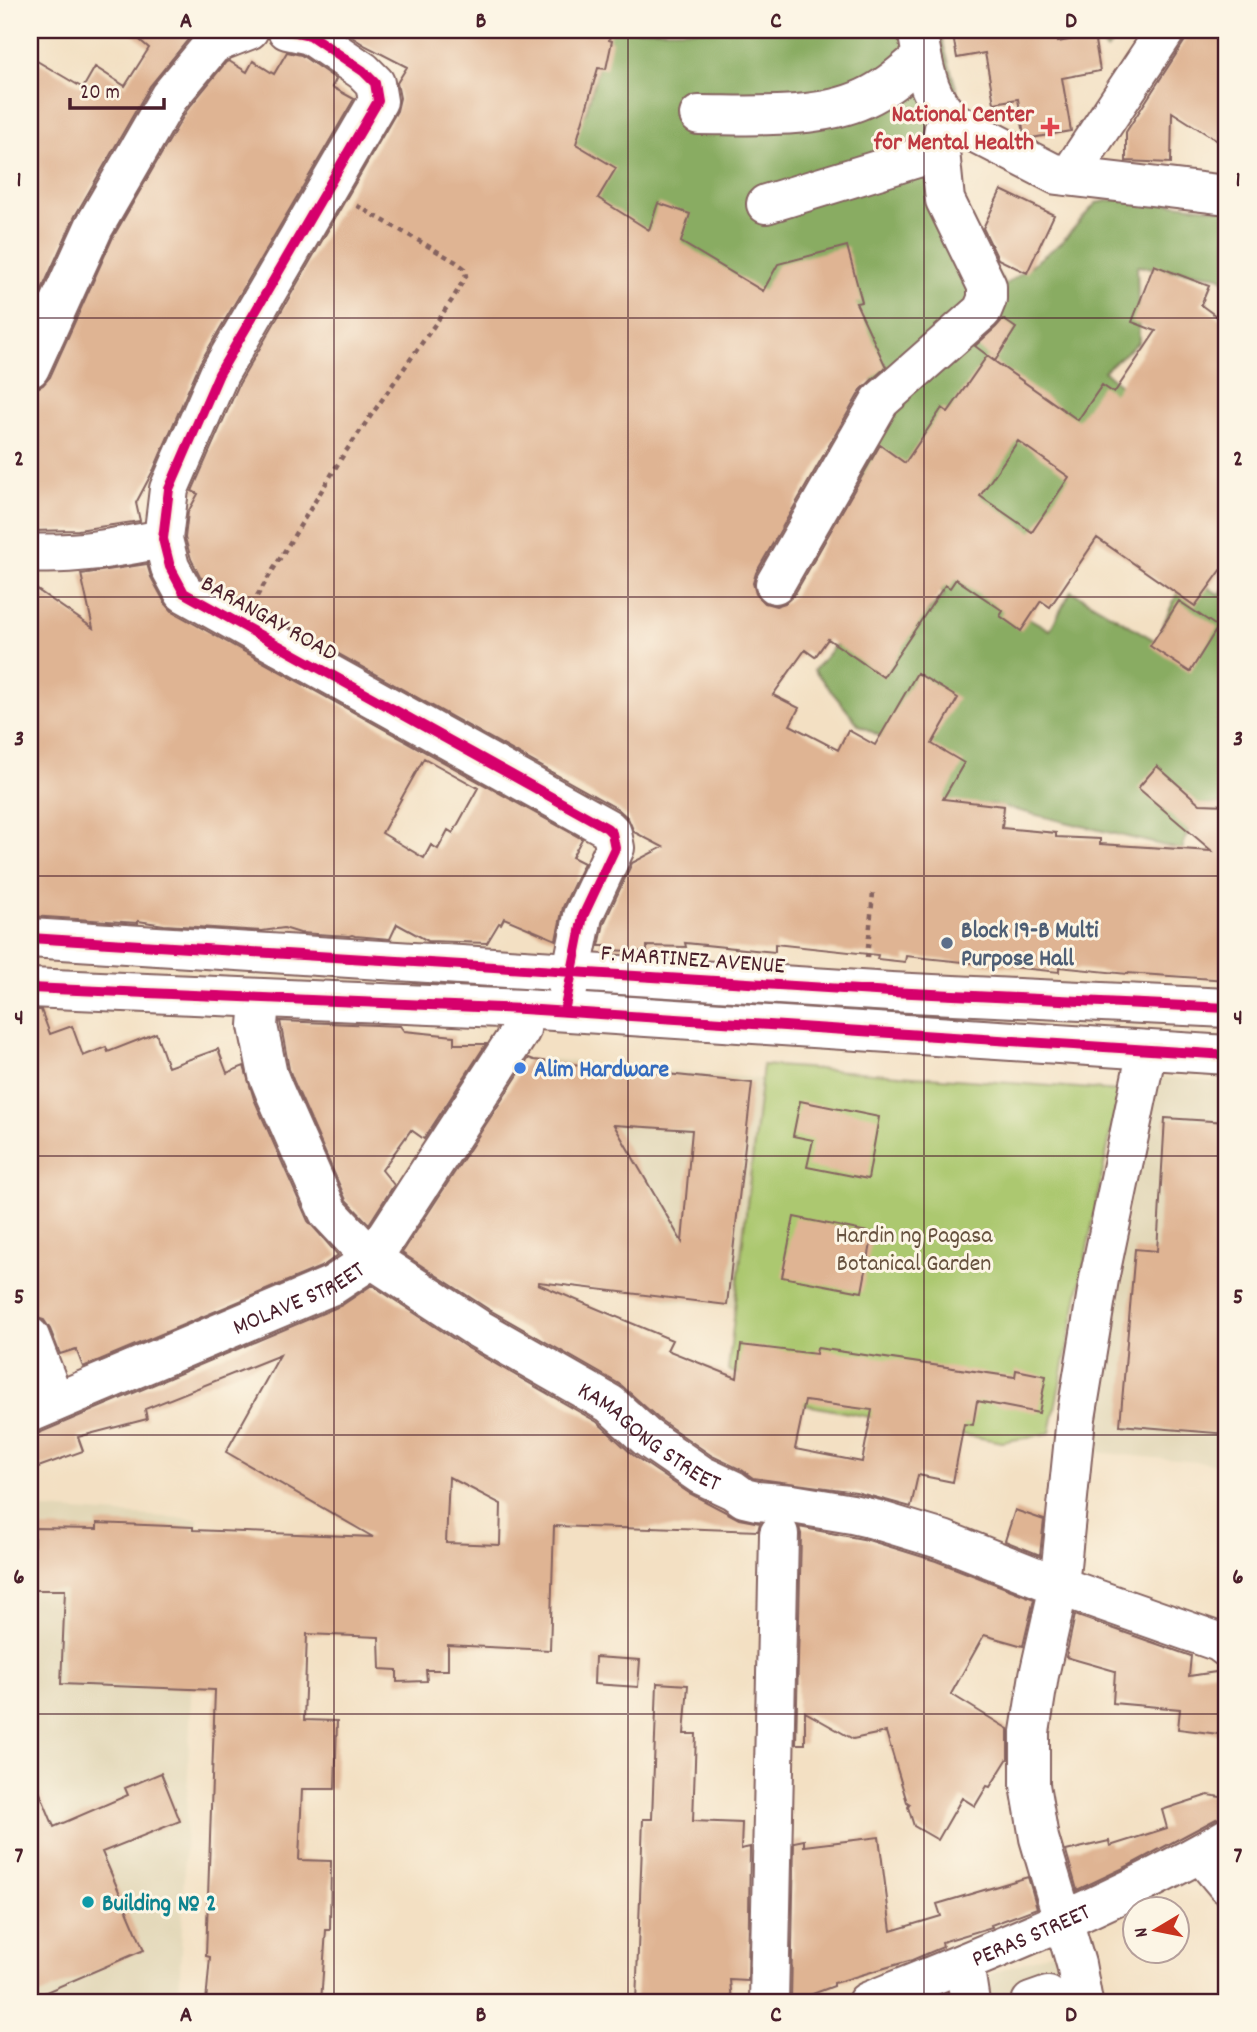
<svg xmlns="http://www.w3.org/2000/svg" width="1257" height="2032" font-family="Dekko,sans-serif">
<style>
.built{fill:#e2d7b7}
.green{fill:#acc86f;stroke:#7b744d;stroke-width:2}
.forest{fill:#89ac62;stroke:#6a6646;stroke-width:2}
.building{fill:#dfb493;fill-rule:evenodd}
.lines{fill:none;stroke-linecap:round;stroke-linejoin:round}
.minor-casing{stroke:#856360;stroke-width:42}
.major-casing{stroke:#856360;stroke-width:42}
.path{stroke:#856360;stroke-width:4.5;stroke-dasharray:5 5;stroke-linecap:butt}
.minor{stroke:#fff;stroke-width:38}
.major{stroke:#fff;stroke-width:38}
.cycleway-casing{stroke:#fcf5e5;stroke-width:15}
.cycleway{stroke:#d6006c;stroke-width:10}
.grid{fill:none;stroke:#4a1f2b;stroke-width:2;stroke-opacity:0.55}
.health-dot{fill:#e0444e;stroke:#fcf5e5;stroke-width:2.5}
.service-dot{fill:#5c6f8a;stroke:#fcf5e5;stroke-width:2.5}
.shop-dot{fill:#3f7fe0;stroke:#fcf5e5;stroke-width:2.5}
.culture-dot{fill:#0f9aa8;stroke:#fcf5e5;stroke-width:2.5}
.labels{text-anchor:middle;stroke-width:6;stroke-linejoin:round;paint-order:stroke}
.health-label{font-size:24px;font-weight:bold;fill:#be3a42;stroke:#fcf5e5;text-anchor:end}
.street-label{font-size:24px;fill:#4a1f2b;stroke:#fcf5e5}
.service-label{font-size:24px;font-weight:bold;fill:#4e5e75;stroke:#fcf5e5;text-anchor:start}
.shop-label{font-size:24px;font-weight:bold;fill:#366cbe;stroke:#fcf5e5;text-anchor:start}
.park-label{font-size:24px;fill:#67523f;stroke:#fcf5e5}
.culture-label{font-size:24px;font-weight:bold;fill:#0d838f;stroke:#fcf5e5;text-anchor:start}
.neatline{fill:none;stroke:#4a1f2b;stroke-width:2.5}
.grid-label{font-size:23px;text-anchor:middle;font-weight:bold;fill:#4a1f2b}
</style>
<rect width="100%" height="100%" fill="#fcf5e5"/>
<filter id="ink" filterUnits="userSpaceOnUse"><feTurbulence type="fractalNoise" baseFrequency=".0143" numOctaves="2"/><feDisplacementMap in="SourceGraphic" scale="14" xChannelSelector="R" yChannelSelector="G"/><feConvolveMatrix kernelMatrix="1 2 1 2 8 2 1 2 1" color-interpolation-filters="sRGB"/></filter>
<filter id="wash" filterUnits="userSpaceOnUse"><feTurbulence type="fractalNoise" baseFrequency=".00686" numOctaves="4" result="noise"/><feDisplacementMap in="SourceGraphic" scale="28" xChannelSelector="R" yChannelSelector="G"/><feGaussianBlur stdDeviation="1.57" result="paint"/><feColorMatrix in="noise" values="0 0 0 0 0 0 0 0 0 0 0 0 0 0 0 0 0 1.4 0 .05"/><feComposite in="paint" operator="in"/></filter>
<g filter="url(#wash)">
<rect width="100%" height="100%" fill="#f3e0c3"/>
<!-- built -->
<path class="built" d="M544 1058 762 1079 735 1308 668 1301 632 1277 540 1121Z
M1152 1076 1227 1082V1465L1084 1451Z
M30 1508 198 1519 179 2002H30Z
M1059 1950 1067 2002H911L914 2001Z"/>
<!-- green -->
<path class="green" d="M763 1065 1119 1091 1050 1433 1002 1442 801 1404 728 1370Z"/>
<!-- forest -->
<path class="forest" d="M608 30H939L964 115 952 139 956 203 1005 285 1061 243 1096 203 1123 198 1227 210V285L1220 276 1137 266 1139 342 1104 371 1149 410 1069 433V482L999 601 1050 630 1071 591 1156 641 1187 571 1219 595 1227 584V804L1196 805 1182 850 991 804 926 817 940 768 859 725 814 670 833 648 866 615 910 629 944 595 919 553 908 514 848 485 873 381 705 278 527 162 586 113Z
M1090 30H1122L1107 50Z"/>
<g id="blocks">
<!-- building -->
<path class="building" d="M128 30H196L150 86 75 216 30 316V57L83 88 95 67 125 86 149 48Z
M341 30H611L609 40 612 41 606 69 598 68 576 144 616 168 598 198 649 230 658 203 690 214 681 242 763 291 778 264 847 246 862 302 856 303 886 367 861 390 756 573 753 583 756 594 765 603 776 606 785 603 794 595 880 445 905 463 942 408 948 412 987 356 1078 420 1102 385 1114 393 1156 331 1132 322 1154 265 1209 286 1201 305 1227 324V562L1195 606 1097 538 1050 607 1041 601 1021 631 1000 616 1003 611 956 579 950 588 945 585 883 677 828 639 815 657 805 650 773 695 799 708 790 725 838 750 848 730 875 745 917 673 958 698 932 744 964 763 943 799 1004 806 1002 828 1056 833V837L1100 839V844L1212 851 1138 788 1157 766 1200 804 1227 805V980L1127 973V974L1059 967V972L906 956 905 962 877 959 878 955 775 944V952L685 943 686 947 647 946V952L611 950 612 946H599L604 923 632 863 663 847 634 832 628 818 618 809 200 577 191 559 185 538 188 512 198 494 192 491 239 384 397 111 400 98 397 83 407 67 366 46ZM1018 441 1069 477 1032 532 980 496Z
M952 30H1056L1058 42 1094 35 1100 71 1062 78 1071 131 1032 138 1024 134 1018 99 994 103 985 53 957 58Z
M1189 30H1227V147L1172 112 1171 163 1126 161V132L1184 42Z
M287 52 301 55 336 79 332 87 354 99 200 363 154 469 136 503 140 521 78 530 30 531V403L37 388 43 385 50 377 113 237 187 110 226 62 229 61 247 72 253 61 274 74Z
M1001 190 1054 215 1027 273 998 259 983 228Z
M1003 319 1016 328 995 361 975 346 996 327Z
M147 564 151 577 165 603 173 612 582 839 572 857 584 863 563 907 556 940 504 918 501 924 499 923 487 943 428 941 397 924 390 939 355 936 352 935 349 936 300 933 284 928 262 931 164 925 138 921V923L30 916V585L93 628 81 574ZM424 758 478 788 453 833 448 830 438 849 431 845 424 858 382 833Z
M1179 601 1218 627 1190 672 1150 646Z
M30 1010H41L50 1034 72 1026 83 1056 106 1047 108 1052 156 1033 168 1067 218 1049 227 1073 244 1066 254 1099 308 1221 338 1255 323 1266 83 1367 76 1349 60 1354 50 1329 44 1320 31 1316 30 1312Z
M280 1021 400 1026 404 1031 454 1036V1044H486L424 1139 411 1130 382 1170 394 1185 369 1224 346 1200 294 1082 289 1069Z
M529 1058 534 1060 752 1083 727 1305 539 1282 538 1284 672 1340 667 1350 737 1378 741 1345 816 1354 817 1348 1015 1377 1016 1370 1046 1376 1039 1413 977 1401 973 1425 964 1424 953 1482 918 1475 911 1507 856 1492 753 1478 742 1470 712 1456 660 1420 621 1385 488 1309 402 1253ZM614 1125 692 1130 682 1242ZM805 1401 872 1410 862 1462 795 1449Z
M800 1101 879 1117 868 1179 807 1167 813 1140 793 1136Z
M1165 1118 1227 1122V1434L1120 1425 1135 1249 1157 1251Z
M794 1217 873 1233 862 1292 782 1277Z
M372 1285 466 1347 597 1422 633 1455 689 1493 739 1519 760 1523 758 1531 651 1527V1529L554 1526 550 1650 448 1645V1670H426L427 1681 397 1682V1670L380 1669 379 1637 307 1634 304 1720 337 1721 335 1789H302L299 1860 331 1861 330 1930H326L321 2002H206L210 1957 206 1956 215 1690 61 1684 65 1590H33L34 1528 97 1529V1523L193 1527V1530L373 1537 226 1452 280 1355 145 1409 147 1419 78 1437 83 1451 30 1470V1434L39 1433 342 1305ZM449 1477 501 1504 500 1545 446 1543Z
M1015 1510 1044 1520 1040 1555 1005 1541Z
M799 1527 868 1540 936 1561 1034 1599 1023 1646 984 1635 951 1694 1008 1729V1758L990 1787 987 1786 975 1806 962 1798 938 1840 914 1826 908 1807 910 1804 907 1802 886 1732 853 1739 805 1712V1744H796L801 1534Z
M1075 1615 1191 1656 1189 1676 1223 1671 1227 1696V1735L1178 1729 1180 1709 1113 1703 1115 1671 1066 1657Z
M595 1657 640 1660 638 1687 594 1684Z
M657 1683 688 1685 684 1734H696L693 1821 742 1823 741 1849 750 1847 748 1981 730 1980 732 2002H636L643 1819H652Z
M30 1769 54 1827 128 1795 125 1788 161 1773 180 1821 102 1852 144 1950 30 1999Z
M1208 1795 1227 1798V1816L1216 1819 1130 1865 1077 1890 1066 1851 1109 1841 1110 1846 1167 1828 1162 1810Z
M879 1837 891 1931 941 1916 937 1904 1028 1877 1037 1908 991 1925 992 1927 942 1942 943 1947 912 1960 834 1983V1986L791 2002 794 1842 804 1840V1846Z"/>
</g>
</g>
<g filter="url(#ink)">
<use href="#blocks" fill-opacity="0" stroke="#856360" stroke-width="2"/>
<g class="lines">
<!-- minor casing -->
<g class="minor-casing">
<g id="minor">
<path d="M287 30 310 35 363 71 375 83 378 101 219 374 169 489 163 539 170 567 184 593 607 828 612 833 615 848 583 916 565 1005"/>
<path d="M917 30C924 64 926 98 954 122L1057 175 1227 195"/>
<path d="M699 115C751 115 818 120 865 98 887 88 904 72 922 57"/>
<path d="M1069 176 1166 30"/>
<path d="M766 204 940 151 944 128"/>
<path d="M30 368 94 227 169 97 213 44 249 30"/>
<path d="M30 553C75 556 119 547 163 539"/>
<path d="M775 584 880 401 982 311 987 299V286L945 200 940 151"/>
<path id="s1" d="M260 999 258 1026 268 1075 274 1090 328 1212 372 1259 477 1328 610 1404 646 1437 701 1475 733 1490 744 1498 757 1501 792 1504 852 1514 874 1519 943 1540 1059 1586 1219 1642 1227 1648"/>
<path d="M30 1337 55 1402"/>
<path id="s2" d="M30 1413 333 1285 372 1259 521 1030 523 1009"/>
<path d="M1201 1854 1227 1885"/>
<path d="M964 1963 970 2002"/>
<path d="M769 2002 779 1534"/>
<path id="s3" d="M867 2002C988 1953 1113 1904 1227 1838"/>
<path d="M1031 2002 1048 1996"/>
<path d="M1083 2002 1076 1964 1039 1838 1030 1785V1732L1039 1675 1059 1586 1076 1418 1099 1279 1147 1050"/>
</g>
</g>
<!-- major casing -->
<g class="major-casing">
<path id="major" d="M30 938 891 992 1227 1008
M30 988 523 1009 1227 1055"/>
</g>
<!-- path -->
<path class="path" d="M257 596 344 454 452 300 466 276 464 268 456 262 356 205
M867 958 873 893"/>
<!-- minor -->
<use href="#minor" class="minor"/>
<!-- major -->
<use href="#major" class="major"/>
<!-- cycleway casing -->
<g class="cycleway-casing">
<path id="cycleway" d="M287 30 310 35 363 71 375 83 378 101 219 374 169 489 163 539 170 567 184 593 607 828 612 833 615 848 583 916 564 1012
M30 938 891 992 1227 1008
M30 988 523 1009 1227 1055"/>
</g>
<!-- cycleway -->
<use href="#cycleway" class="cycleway"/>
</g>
</g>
<!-- grid -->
<path class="grid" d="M334 30V2002M628 30V2002M924 30V2002M30 318H1227M30 597H1227M30 876H1227M30 1156H1227M30 1435H1227M30 1714H1227"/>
<!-- markers -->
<path class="health-dot" d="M1046.5 116.5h7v7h7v7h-7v7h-7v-7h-7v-7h7z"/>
<circle class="service-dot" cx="947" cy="943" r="7"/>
<circle class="shop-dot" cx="520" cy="1068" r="7"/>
<circle class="culture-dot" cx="88" cy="1902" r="7"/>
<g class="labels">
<!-- health labels -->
<g class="health-label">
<text x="1034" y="121">National Center<tspan x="1034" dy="28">for Mental Health</tspan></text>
</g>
<!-- street labels -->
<g class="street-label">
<text transform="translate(270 617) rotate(29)" y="8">BARANGAY ROAD</text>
<text transform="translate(693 958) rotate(4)" y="8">F. MARTINEZ AVENUE</text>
<text dy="8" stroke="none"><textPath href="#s2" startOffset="292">MOLAVE STREET</textPath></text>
<text dy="8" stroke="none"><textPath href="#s1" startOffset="621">KAMAGONG STREET</textPath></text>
<text dy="8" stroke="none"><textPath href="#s3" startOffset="177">PERAS STREET</textPath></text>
</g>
<!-- service labels -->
<g class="service-label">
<text x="961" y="937">Block 19-B Multi<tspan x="961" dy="28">Purpose Hall</tspan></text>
</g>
<!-- shop labels -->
<g class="shop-label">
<text x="534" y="1076">Alim Hardware</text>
</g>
<!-- park labels -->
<g class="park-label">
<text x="914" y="1242">Hardin ng Pagasa<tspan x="914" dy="28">Botanical Garden</tspan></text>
</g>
<!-- culture labels -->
<g class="culture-label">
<text x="102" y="1910">Building № 2</text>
</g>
</g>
<!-- margin -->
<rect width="1257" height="2032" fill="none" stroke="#fcf5e5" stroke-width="77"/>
<!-- north arrow -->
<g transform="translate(1156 1930) rotate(260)"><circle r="33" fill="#fcf5e5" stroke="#b59f9b" stroke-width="2"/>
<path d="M0-5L12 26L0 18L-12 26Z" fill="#c8321e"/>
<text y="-10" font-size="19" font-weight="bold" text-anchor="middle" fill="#4a1f2b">N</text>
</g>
<!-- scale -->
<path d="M70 98v10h94v-10" fill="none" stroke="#4a1f2b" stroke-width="3.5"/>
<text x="80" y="98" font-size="21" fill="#4a1f2b" stroke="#fcf5e5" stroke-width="5" paint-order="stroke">20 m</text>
<rect x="38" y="38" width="1180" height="1956" class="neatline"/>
<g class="grid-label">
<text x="186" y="27">A</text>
<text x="481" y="27">B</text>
<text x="776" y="27">C</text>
<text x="1071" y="27">D</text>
<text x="19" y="186">1</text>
<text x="1238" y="186">1</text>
<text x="19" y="465">2</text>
<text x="1238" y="465">2</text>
<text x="19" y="745">3</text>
<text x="1238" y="745">3</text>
<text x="19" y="1024">4</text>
<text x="1238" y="1024">4</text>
<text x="19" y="1303">5</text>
<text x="1238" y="1303">5</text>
<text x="19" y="1583">6</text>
<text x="1238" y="1583">6</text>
<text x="19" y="1862">7</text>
<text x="1238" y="1862">7</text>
<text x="186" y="2021">A</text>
<text x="481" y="2021">B</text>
<text x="776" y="2021">C</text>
<text x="1071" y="2021">D</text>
</g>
</svg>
